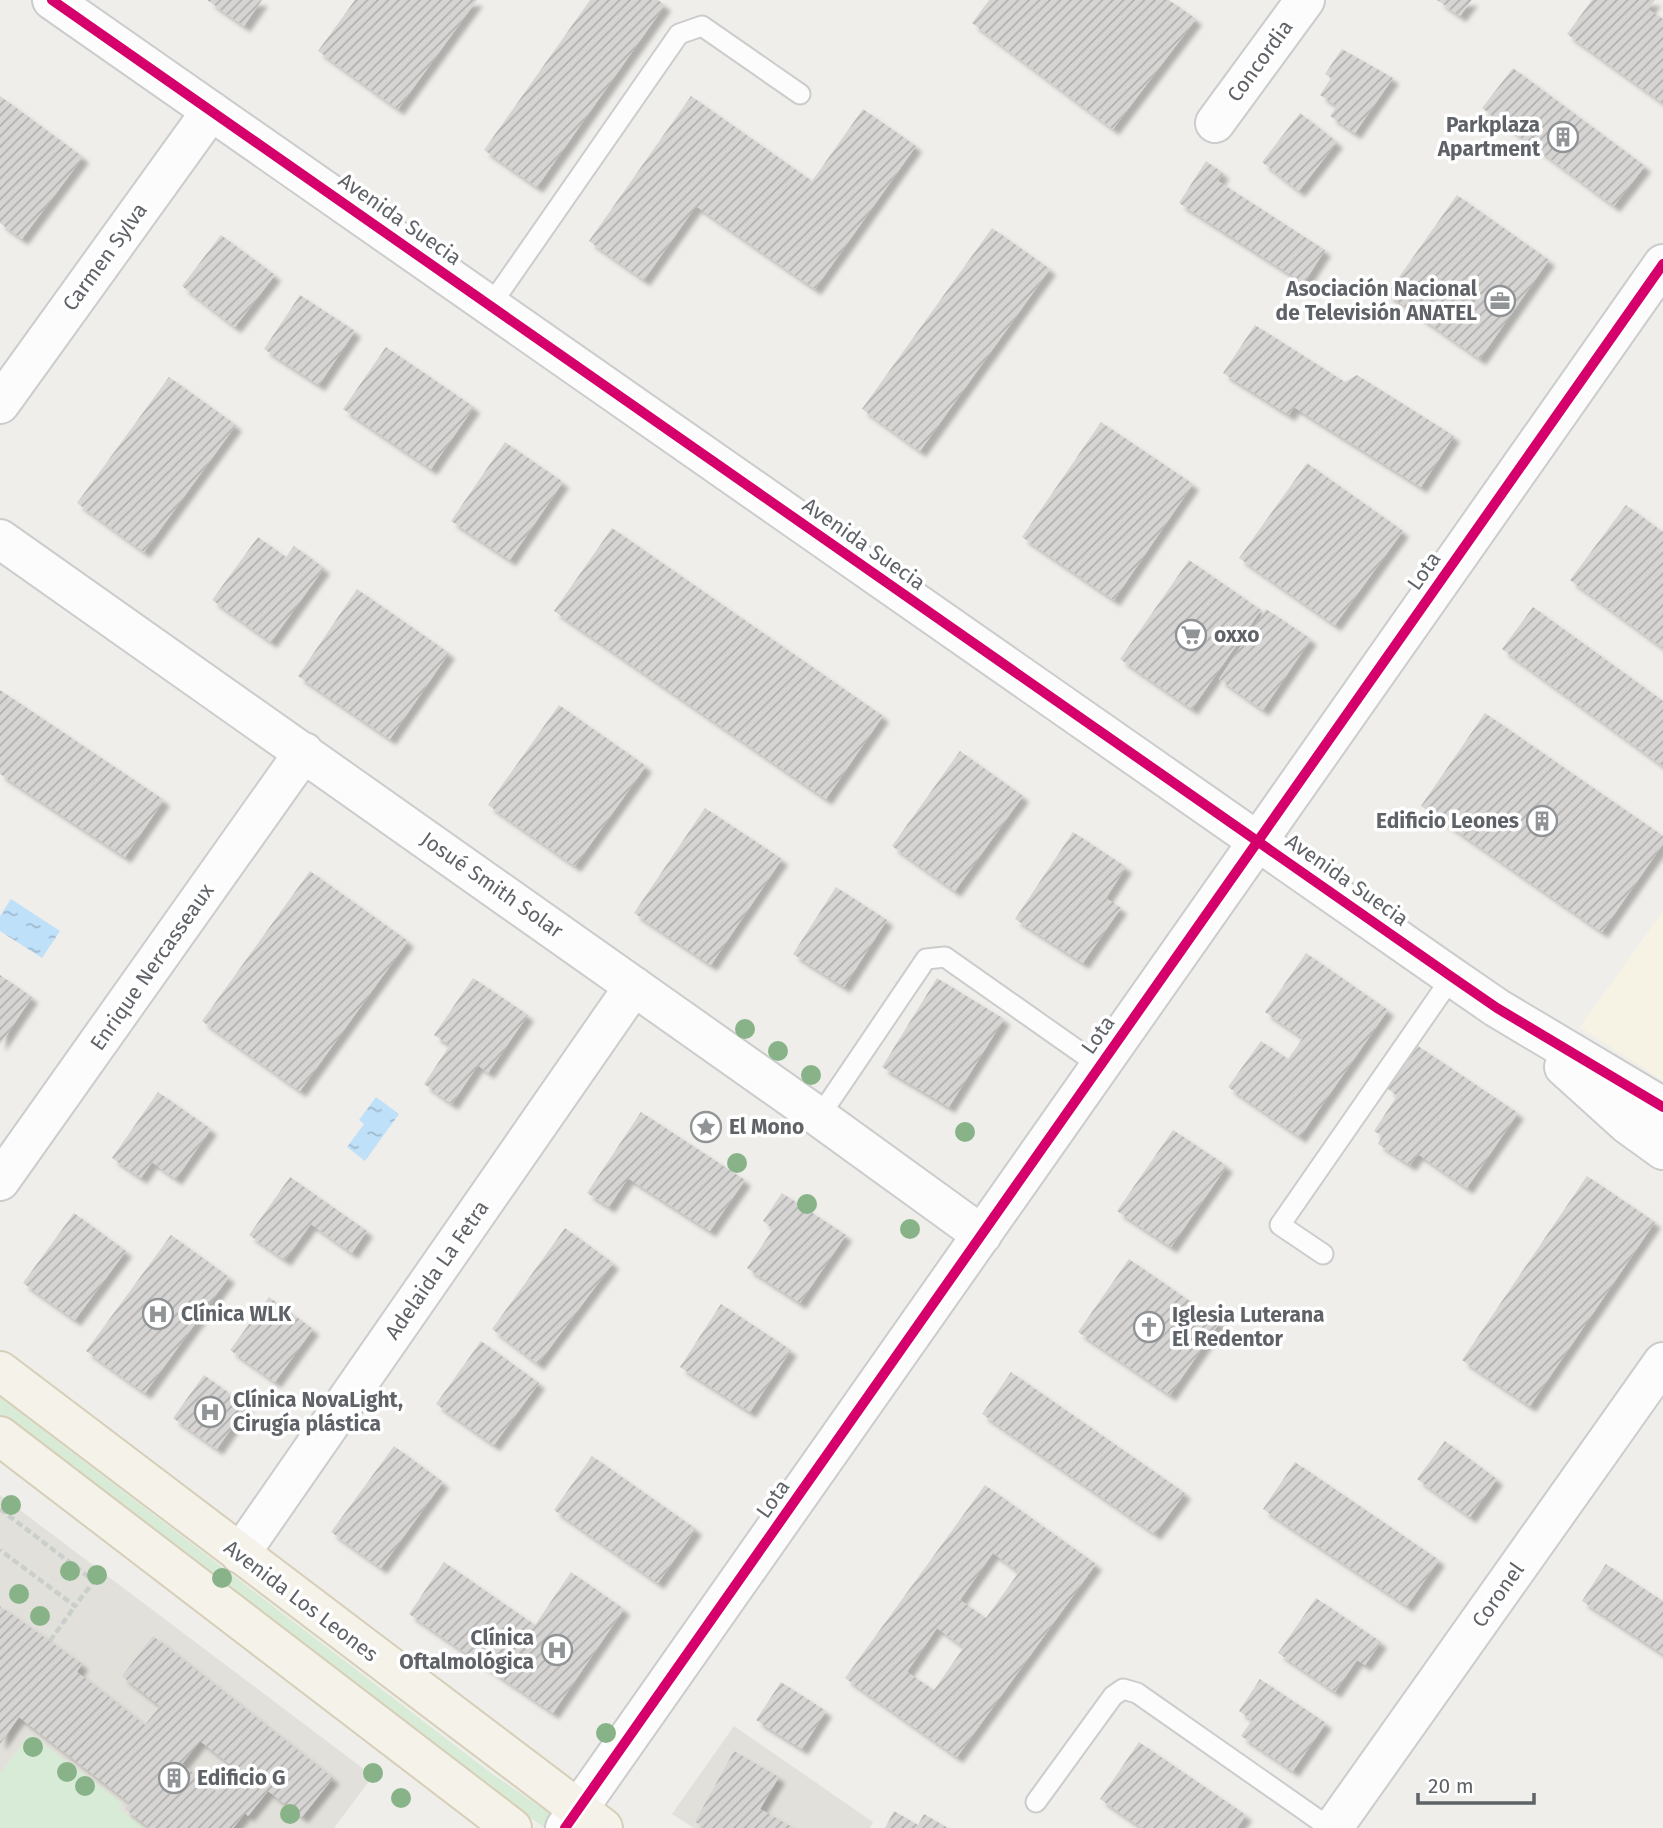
<svg xmlns="http://www.w3.org/2000/svg" width="1663" height="1828" font-family="'Fira Sans',sans-serif">
<style>
.commercial{fill:#f7f3e4}
.education{fill:#e2e0da}
.grass{fill:#d8ebd6}
.water{fill:url(#water-ripples)}
.building{fill:url(#building-hatch);fill-rule:evenodd;filter:url(#shadow)}
.lines{fill:none;stroke-linecap:round;stroke-linejoin:round}
.service-casing{stroke:#cbcccc;stroke-width:23}
.minor-casing{stroke:#cbcccc;stroke-width:42}
.tertiary-casing{stroke:#cbcccc;stroke-width:42}
.primary-casing{stroke:#d7ceb8;stroke-width:42}
.path{stroke:#cacfcc;stroke-width:4.5;stroke-dasharray:7 3.5;stroke-linecap:butt}
.service{stroke:#fdfcfc;stroke-width:19}
.minor{stroke:#fdfcfc;stroke-width:38}
.tertiary{stroke:#fdfcfc;stroke-width:38}
.primary{stroke:#f4f2e9;stroke-width:38}
.cycleway-casing{stroke:#fff;stroke-width:15}
.cycleway{stroke:#d6006c;stroke-width:10}
.tree{fill:#88b388}
.labels{text-anchor:middle;stroke-width:7;stroke-linejoin:round;paint-order:stroke}
.street-label{font-size:21px;fill:#5f6368;stroke:#fff}
.poi-label{font-size:21px;font-weight:bold;fill:#5f6368;stroke:#fff;text-anchor:start}
</style>
<defs>
<pattern id="water-ripples" width="26" height="14" patternUnits="userSpaceOnUse" patternTransform="scale(1.75)"><rect width="26" height="14" fill="#bfe0f9"/><path d="M2 4q2-2 4 0t4 0M15 11q2-2 4 0t4 0" fill="none" stroke="#9eb9cd"/></pattern>
<pattern id="building-hatch" width="6" height="6" patternUnits="userSpaceOnUse" patternTransform="scale(1.75)"><rect width="6" height="6" fill="#d6d5d3"/><path d="M-1 1l2-2M0 6l6-6M5 7l2-2" fill="none" stroke="#b1b0af"/></pattern>
<filter id="shadow"><feDropShadow dx="6" dy="6" stdDeviation="2" flood-color="#0004"/></filter>
</defs>
<rect width="100%" height="100%" fill="#efeeea"/>
<!-- commercial -->
<path class="commercial" d="M1663 911V1081L1580 1027Z"/>
<!-- education -->
<path class="education" d="M0 1495 373 1776 334 1828H0Z
M734 1726 873 1822 870 1828H694L672 1814Z"/>
<!-- grass -->
<path class="grass" d="M0 1397 491 1773 571 1828H545L487 1788 0 1415Z
M30 1734 122 1803 119 1809 145 1828H0V1774Z"/>
<!-- water -->
<path class="water" d="M11 899 60 931 42 958 0 931V916Z
M376 1097 399 1114 365 1161 347 1147 364 1124 359 1120Z"/>
<!-- building -->
<path class="building" d="M207 0H262L244 26Z
M355 0H477L398 109 318 51Z
M590 0H658L665 5 537 187 484 150Z
M989 0H1169L1196 19 1113 129 972 23Z
M1437 0H1472L1460 16Z
M1592 0H1655L1648 9 1663 19V103L1567 34Z
M1342 49 1393 78 1355 133 1330 116 1337 106 1320 95 1331 78 1325 74Z
M1513 68 1645 166 1614 206 1482 108Z
M0 96 83 157 22 239 0 223Z
M691 96 812 181 863 109 916 146 815 289 696 206 644 280 589 241Z
M1300 113 1337 142 1299 191 1262 162Z
M1206 161 1223 173 1218 181 1325 250 1304 283 1179 203Z
M1457 195 1549 260 1480 359 1387 294Z
M992 228 1050 269 920 451 862 409Z
M221 235 275 275 235 327 182 286Z
M300 295 355 331 319 385 264 349Z
M1255 325 1345 382 1357 375 1454 436 1421 487 1294 407 1289 415 1223 373Z
M386 347 474 407 431 469 343 409Z
M169 377 236 425 144 552 77 503Z
M1101 422 1193 484 1114 600 1022 537Z
M505 442 563 482 510 560 451 521Z
M1307 463 1403 531 1335 625 1239 558Z
M1626 505 1663 532V648L1570 580Z
M612 528 883 716 826 799 554 611Z
M258 537 286 557 294 546 324 568 271 642 212 600Z
M1189 560 1261 610 1192 709 1120 659Z
M357 589 449 653 390 739 298 676Z
M1533 607 1663 701V766L1502 649Z
M1266 609 1311 639 1263 710 1219 679Z
M0 690 164 800 125 857 0 774Z
M559 705 646 766 575 866 488 805Z
M1485 713 1663 836V844L1602 932 1421 806Z
M960 751 1023 796 955 891 892 846Z
M705 808 782 859 711 965 634 913Z
M1073 832 1126 867 1106 898 1121 908 1083 963 1015 919Z
M310 871 408 941 300 1091 202 1021Z
M836 887 887 920 844 987 793 954Z
M1306 953 1388 1010 1300 1137 1228 1087 1261 1041 1288 1059 1303 1038 1265 1012Z
M0 975 32 997 0 1045Z
M473 978 528 1015 488 1073 478 1065 452 1104 424 1084 450 1045 434 1035Z
M937 978 1004 1019 949 1107 882 1067Z
M1418 1046 1518 1113 1467 1188 1418 1154 1410 1165 1378 1144 1382 1136 1374 1131 1397 1096 1388 1089Z
M158 1092 211 1129 176 1179 152 1162 141 1178 112 1158Z
M641 1112 745 1180 710 1231 628 1178 609 1207 587 1193Z
M1173 1130 1227 1166 1171 1247 1117 1211Z
M1587 1176 1655 1222 1530 1406 1462 1360Z
M290 1177 367 1231 352 1253 311 1224 285 1260 249 1235Z
M782 1193 846 1235 800 1303 747 1268 773 1229 763 1221Z
M74 1213 126 1251 75 1320 23 1283Z
M565 1228 613 1263 538 1364 492 1329Z
M171 1235 229 1277 145 1393 86 1351Z
M1129 1259 1220 1322 1170 1395 1078 1332Z
M269 1297 313 1329 275 1382 230 1350Z
M721 1304 791 1350 750 1412 680 1367Z
M481 1341 539 1383 494 1445 436 1404Z
M1011 1372 1185 1493 1155 1534 982 1414Z
M204 1375 247 1406 217 1449 173 1418Z
M1445 1441 1497 1479 1470 1517 1417 1479Z
M394 1446 443 1482 381 1568 331 1532Z
M592 1456 696 1529 658 1583 554 1510Z
M1295 1462 1439 1560 1407 1606 1263 1509Z
M985 1485 1096 1564 957 1757 845 1678ZM993 1553 1019 1572 986 1618 960 1600ZM937 1628 964 1647 934 1690 907 1672Z
M444 1562 535 1625 571 1572 624 1609 553 1713 409 1614Z
M1606 1564 1663 1601V1654L1582 1601Z
M1316 1598 1381 1642 1365 1665 1357 1660 1335 1692 1278 1653Z
M0 1606 82 1664 77 1672 145 1725 160 1706 122 1676 153 1636 333 1778 302 1817 268 1791 248 1816 245 1813 233 1828H150L125 1809 130 1803 19 1717 0 1744ZM200 1741 235 1768 217 1792 182 1764Z
M1260 1679 1326 1723 1293 1771 1241 1736 1252 1720 1239 1711Z
M781 1682 826 1711 802 1749 756 1720Z
M1139 1742 1246 1815 1237 1828H1142L1100 1799Z
M734 1751 779 1777 760 1809 794 1828H706L695 1822Z
M894 1811 918 1825 924 1814 948 1828H885Z"/>
<g class="lines">
<!-- service casing -->
<g class="service-casing">
<path id="service" d="M490 306 679 34 702 26 800 94
M819 1117 926 959 945 957 1100 1066
M1323 1254 1280 1225 1452 977
M1036 1802 1113 1696 1123 1689 1137 1693 1330 1828"/>
</g>
<!-- minor casing -->
<g class="minor-casing">
<path id="minor" d="M1215 123 1305 0
M0 404 211 111
M0 539 819 1117 982 1235
M0 1181 304 752
M240 1554 634 986
M1333 1828 1663 1362"/>
</g>
<!-- tertiary casing -->
<g class="tertiary-casing">
<path id="tertiary" d="M52 0 1452 977 1497 1008 1663 1107
M1564 1067 1627 1124 1663 1150
M565 1828 1663 264"/>
</g>
<!-- primary casing -->
<g class="primary-casing">
<path id="primary" d="M0 1371 603 1828
M0 1436 512 1828"/>
</g>
<!-- path -->
<path class="path" d="M0 1509 94 1581 75 1606 0 1550
M50 1641 75 1606"/>
<!-- service -->
<use href="#service" class="service"/>
<!-- minor -->
<use href="#minor" class="minor"/>
<!-- tertiary -->
<use href="#tertiary" class="tertiary"/>
<!-- primary -->
<use href="#primary" class="primary"/>
<!-- cycleway casing -->
<g class="cycleway-casing">
<path id="cycleway" d="M52 0 1452 977 1497 1008 1663 1107
M565 1828 1663 264"/>
</g>
<!-- cycleway -->
<use href="#cycleway" class="cycleway"/>
</g>
<!-- trees -->
<g class="tree">
<circle cx="745" cy="1029" r="10"/>
<circle cx="778" cy="1051" r="10"/>
<circle cx="811" cy="1075" r="10"/>
<circle cx="965" cy="1132" r="10"/>
<circle cx="737" cy="1163" r="10"/>
<circle cx="807" cy="1204" r="10"/>
<circle cx="910" cy="1229" r="10"/>
<circle cx="11" cy="1505" r="10"/>
<circle cx="70" cy="1571" r="10"/>
<circle cx="97" cy="1575" r="10"/>
<circle cx="222" cy="1578" r="10"/>
<circle cx="19" cy="1594" r="10"/>
<circle cx="40" cy="1616" r="10"/>
<circle cx="606" cy="1733" r="10"/>
<circle cx="33" cy="1747" r="10"/>
<circle cx="67" cy="1772" r="10"/>
<circle cx="373" cy="1773" r="10"/>
<circle cx="85" cy="1786" r="10"/>
<circle cx="401" cy="1798" r="10"/>
<circle cx="290" cy="1814" r="10"/>
</g>
<!-- icons -->
<defs>
<g id="building-ring" transform="scale(1.575)"><circle r="9.5" fill="#fff" stroke="#919496" stroke-width="1.5"/><path d="M-4-6H4V6H1V3H-1V6H-4ZM-2.5-4.3h1.7v1.8h-1.7ZM.8-4.3h1.7v1.8H.8ZM-2.5-1h1.7V.8h-1.7ZM.8-1h1.7V.8H.8Z" fill="#919496"/></g>
<g id="office-ring" transform="scale(1.575)"><circle r="9.5" fill="#fff" stroke="#919496" stroke-width="1.5"/><path d="M-6-3h4V-5.5h4V-3h4V5H-6ZM-1-4.5V-3h2v-1.5ZM-6 0V1H6V0Z" fill="#919496"/></g>
<g id="supermarket-ring" transform="scale(1.575)"><circle r="9.5" fill="#fff" stroke="#919496" stroke-width="1.5"/><path d="M-6-5.5h2.5l.6 2H6L4.5 2H-2.5L-4.4-4H-6ZM-1.5 3.2a1.3 1.3 0 1 0 .1 0ZM3 3.2a1.3 1.3 0 1 0 .1 0Z" fill="#919496"/></g>
<g id="sight-ring" transform="scale(1.575)"><circle r="9.5" fill="#fff" stroke="#919496" stroke-width="1.5"/><path d="M0-6L1.8-2.2L6-1.7L2.9 1.2L3.7 5.4L0 3.3L-3.7 5.4L-2.9 1.2L-6-1.7L-1.8-2.2Z" fill="#919496"/></g>
<g id="hospital-ring" transform="scale(1.575)"><circle r="9.5" fill="#fff" stroke="#919496" stroke-width="1.5"/><path d="M-5-5h3v3.5h4V-5h3V5h-3V1.5h-4V5h-3Z" fill="#919496"/></g>
<g id="church-ring" transform="scale(1.575)"><circle r="9.5" fill="#fff" stroke="#919496" stroke-width="1.5"/><path d="M-1.2-6h2.4v3.5h3.3v2.4h-3.3V6h-2.4V-.1h-3.3v-2.4h3.3Z" fill="#919496"/></g>
</defs>
<g fill-rule="evenodd">
<use href="#building-ring" x="1563" y="137"/>
<use href="#office-ring" x="1500" y="301"/>
<use href="#supermarket-ring" x="1191" y="635"/>
<use href="#building-ring" x="1542" y="821"/>
<use href="#sight-ring" x="706" y="1127"/>
<use href="#hospital-ring" x="158" y="1314"/>
<use href="#church-ring" x="1149" y="1327"/>
<use href="#hospital-ring" x="210" y="1412"/>
<use href="#hospital-ring" x="557" y="1650"/>
<use href="#building-ring" x="174" y="1778"/>
</g>
<g class="labels">
<!-- street labels -->
<g class="street-label">
<text transform="translate(1260 61) rotate(-54)" y="7">Concordia</text>
<text transform="translate(400 219) rotate(35)" y="7">Avenida Suecia</text>
<text transform="translate(105 257) rotate(-54)" y="7">Carmen Sylva</text>
<text transform="translate(864 544) rotate(35)" y="7">Avenida Suecia</text>
<text transform="translate(1424 571) rotate(-55)" y="7">Lota</text>
<text transform="translate(1347 880) rotate(35)" y="7">Avenida Suecia</text>
<text transform="translate(492 885) rotate(35)" y="7">Josué Smith Solar</text>
<text transform="translate(152 967) rotate(-55)" y="7">Enrique Nercasseaux</text>
<text transform="translate(1098 1035) rotate(-55)" y="7">Lota</text>
<text transform="translate(437 1270) rotate(-55)" y="7">Adelaida La Fetra</text>
<text transform="translate(773 1499) rotate(-55)" y="7">Lota</text>
<text transform="translate(1498 1595) rotate(-55)" y="7">Coronel</text>
<text transform="translate(301 1601) rotate(37)" y="7">Avenida Los Leones</text>
</g>
<!-- poi labels -->
<g class="poi-label">
<text x="1540" y="132" text-anchor="end">Parkplaza<tspan x="1540" dy="24">Apartment</tspan></text>
<text x="1477" y="296" text-anchor="end">Asociación Nacional<tspan x="1477" dy="24">de Televisión ANATEL</tspan></text>
<text x="1214" y="642">oxxo</text>
<text x="1519" y="828" text-anchor="end">Edificio Leones</text>
<text x="729" y="1134">El Mono</text>
<text x="181" y="1321">Clínica WLK</text>
<text x="1172" y="1322">Iglesia Luterana<tspan x="1172" dy="24">El Redentor</tspan></text>
<text x="233" y="1407">Clínica NovaLight,<tspan x="233" dy="24">Cirugía plástica</tspan></text>
<text x="534" y="1645" text-anchor="end">Clínica<tspan x="534" dy="24">Oftalmológica</tspan></text>
<text x="197" y="1785">Edificio G</text>
</g>
</g>
<!-- scale -->
<path d="M1418 1793v10h116v-10" fill="none" stroke="#5f6368" stroke-width="3.5"/>
<text x="1428" y="1793" font-size="21" fill="#5f6368" stroke="#ffffff" stroke-width="5" paint-order="stroke">20 m</text>
</svg>
